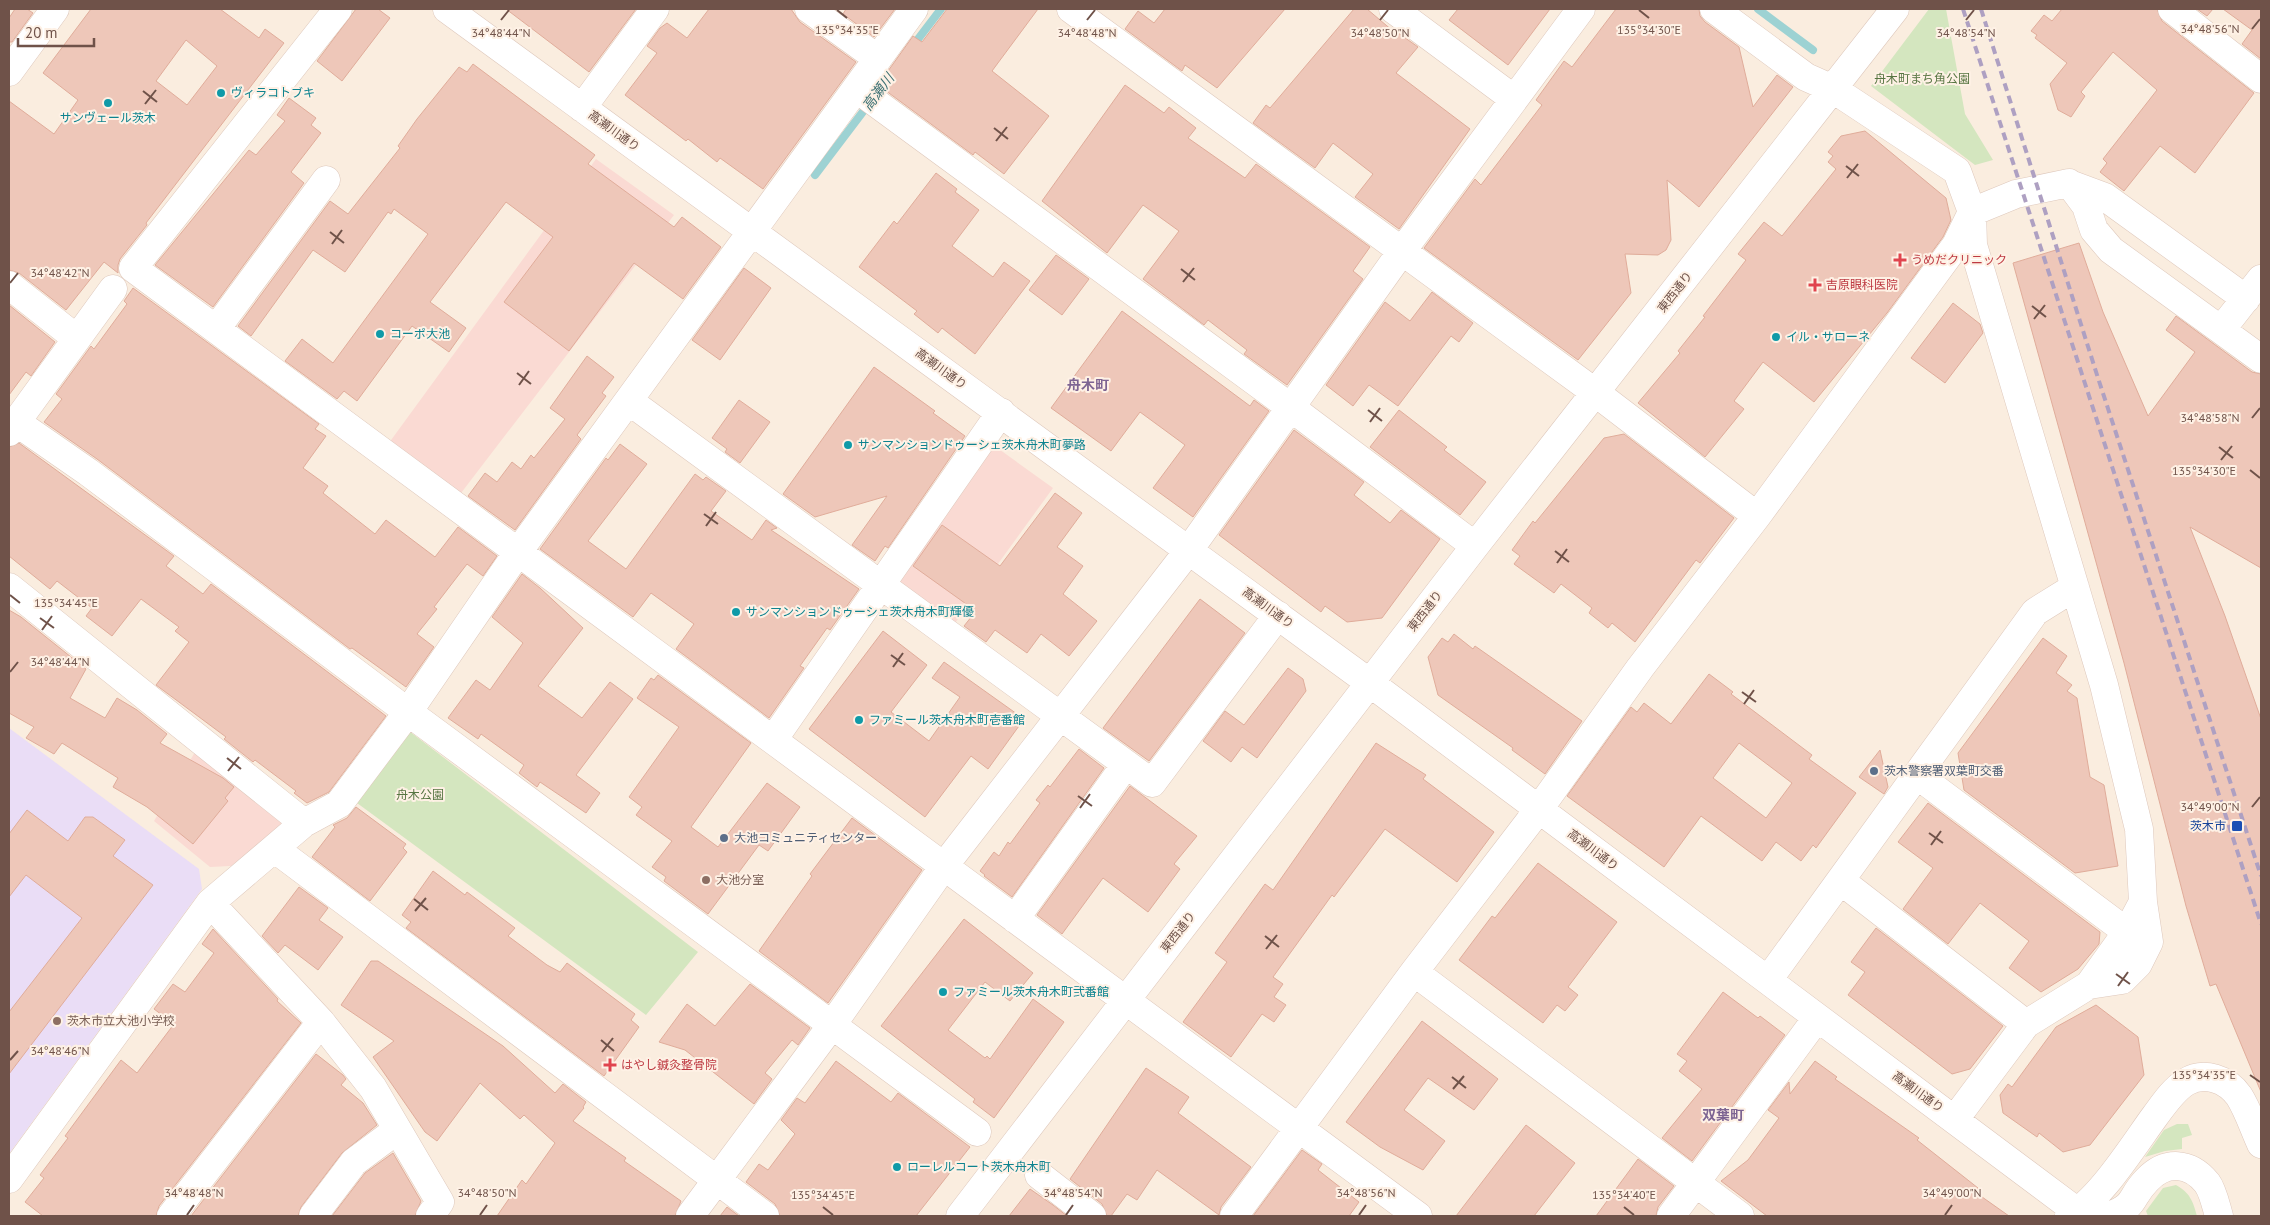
<svg xmlns="http://www.w3.org/2000/svg" width="2270" height="1225" font-family="'PT Sans','Noto Sans JP',sans-serif">
<style>
.commercial{fill:#fadad3}
.education{fill:#eaddf6}
.green{fill:#d4e6bf}
.lines{fill:none;stroke-linecap:round;stroke-linejoin:round}
.stream{stroke:#9dd2d3;stroke-width:8}
.building{fill:#eec7b9;stroke:#e0ac9a;fill-rule:evenodd}
.minor-casing{stroke:#dec8bc;stroke-width:29}
.minor{stroke:#fff;stroke-width:28}
.rail{stroke:#aea0c2;stroke-width:4;stroke-dasharray:8 5;stroke-linecap:butt}
.ticks{fill:none;stroke:#6f5249;stroke-width:2}
.culture-dot{fill:#0f9aa8;stroke:#fef1e5;stroke-width:2}
.health-dot{fill:#e0444e;stroke:#fef1e5;stroke-width:2}
.service-dot{fill:#5c6f8a;stroke:#fef1e5;stroke-width:2}
.transit-dot{fill:#1a4fb4;stroke:#fef1e5;stroke-width:2}
.education-dot{fill:#8d6e63;stroke:#fef1e5;stroke-width:2}
.labels{text-anchor:middle;stroke-width:4;stroke-linejoin:round;paint-order:stroke}
.park-label{font-size:12px;fill:#577542;stroke:#fef1e5}
.culture-label{font-size:12px;fill:#0d838f;stroke:#fef1e5;text-anchor:start}
.street-label{font-size:12px;fill:#6f5249;stroke:#fef1e5}
.health-label{font-size:12px;fill:#be3a42;stroke:#fef1e5;text-anchor:start}
.service-label{font-size:12px;fill:#4e5e75;stroke:#fef1e5;text-anchor:start}
.transit-label{font-size:12px;fill:#164399;stroke:#fef1e5;text-anchor:end}
.education-label{font-size:12px;fill:#785e54;stroke:#fef1e5;text-anchor:start}
.water-label{font-size:14px;font-style:italic;fill:#3e7275;stroke:#fef1e5}
.neighbourhood-label{font-size:14px;font-weight:bold;fill:#7d6492;stroke:#fef1e5}
.ticks-label{font-size:12px;text-anchor:middle;fill:#6f5249;stroke:#fef1e5;stroke-width:4;stroke-linejoin:round;paint-order:stroke}
</style>
<rect width="100%" height="100%" fill="#faeddf"/>
<!-- commercial -->
<path class="commercial" d="M596 159 674 215 458 497 386 447Z
M996 447 1053 488 950 630 894 589 983 453Z
M198 747 297 827 250 865 210 867 154 821Z"/>
<!-- education -->
<path class="education" d="M9 728 199 869 202 889 9 1154Z"/>
<!-- green -->
<path class="green" d="M1929 9H1946L1965 114 1993 160 1975 165 1871 86Z
M409 731 698 952 646 1015 357 803Z
M2177 1124H2188L2192 1135 2182 1138V1149L2165 1151 2145 1157 2164 1130Z
M2176 1185C2190 1193 2193 1201 2197 1216H2148L2146 1211 2163 1188Z"/>
<g class="lines">
<!-- stream -->
<path class="stream" d="M1758 9 1813 50
M912 47 941 9
M815 175 887 80"/>
</g>
<!-- building -->
<path class="building" d="M15 9H27L33 13 12 42H9V18Z
M91 9H220L259 38 265 29 284 43 146 223 147 225 120 259 118 265V273L104 262 66 310 19 273 9 270V101L54 134 78 100 43 73ZM186 40 217 66 187 105 156 81Z
M356 9H378L390 18 342 81 317 61Z
M506 9H636L589 72Z
M709 9H791L800 22 856 62 763 189 720 158 717 162 688 139 686 141 625 95 657 53 647 46 660 28 667 23 687 38Z
M846 9H895L874 37 843 14Z
M947 9H1038L992 71 1049 116 1004 174 975 152 973 155 878 85 913 36 922 42Z
M1165 9H1285L1217 88 1185 65 1182 71 1125 29 1138 11 1154 23Z
M1354 9H1367L1393 31 1394 30 1418 47 1396 73 1470 129 1399 229 1355 197 1373 174 1333 143 1315 168 1253 123 1266 105 1270 108Z
M1458 9H1550L1508 65 1449 20Z
M1616 9H1699L1700 16 1705 22 1739 47 1753 107 1777 75 1793 87 1699 207 1667 180 1671 240 1666 250 1658 255 1625 254 1631 293 1578 360 1424 248 1475 179 1481 185 1542 105 1536 100 1564 61 1572 67Z
M2062 9H2157L2162 21 2254 93 2195 173 2160 146 2124 191 2100 172 2107 163 2103 159 2157 90 2113 52 2081 92 2085 96 2071 117 2058 110 2050 84 2067 63 2035 38 2037 35 2031 31 2044 15 2052 21Z
M2197 9H2213L2207 16Z
M2223 9H2261V59L2242 44 2252 30Z
M473 64 595 155 588 164 674 227 682 217 721 247 683 299 634 263 569 351 504 302 553 237 506 202 430 302 466 328 449 352 412 326 357 401 344 391 337 399 285 361 302 339 333 363 428 234 394 209 391 214 388 212 345 272 313 250 251 336 238 326 330 201 348 214 400 148 398 146 417 119 459 67 467 72Z
M1125 85 1164 113 1169 107 1196 128 1188 138 1245 178 1256 164 1370 247 1353 271 1363 279 1287 385 1244 354 1247 350 1208 320 1204 325 1143 279 1179 231 1143 205 1107 253 1042 201Z
M289 98 316 118 311 125 321 133 291 172 304 183 213 307 155 265 249 150 256 155 285 121 277 115Z
M1865 131 1946 198 1951 220 1943 237 1887 313 1814 402 1763 362 1734 401 1744 409 1705 457 1638 403 1680 353 1678 351 1705 317 1703 316 1746 260 1738 254 1764 222 1782 236 1836 169 1828 162 1833 156 1828 152 1841 136Z
M936 173 957 189 955 192 979 210 952 246 993 277 1004 262 1030 281 975 354 942 328 938 333 914 314 917 311 859 267 894 221 897 224Z
M2079 243 2103 312 2148 416 2195 352 2166 330 2176 316 2252 372 2261 374V568L2190 527 2225 616 2261 719V1092L2216 984 2210 986 2186 906 2124 663 2013 263Z
M1056 255 1089 279 1062 315 1029 290Z
M744 268 771 288 720 360 692 340Z
M133 288 319 424 315 429 326 436 303 468 328 486 323 493 375 534 386 520 435 557 458 527 497 556 483 576 467 564 434 607 437 609 417 634 434 647 406 687 352 648 350 649 97 459 44 422 62 399 56 394 91 346 94 349 127 304 124 301Z
M1432 292 1473 323 1459 342 1451 336 1398 406 1369 385 1353 406 1326 385 1385 302 1410 321Z
M1953 303 1980 324 1983 333 1945 383 1911 358Z
M9 305 55 342 31 376 26 372 9 395Z
M1122 311 1250 406 1254 400 1269 411 1193 517 1153 488 1185 445 1140 412 1111 451 1051 408Z
M587 356 614 377 602 393 606 396 577 435 581 439 515 530 468 496 485 473 497 482 512 462 521 469 531 455 534 458 565 419 550 408Z
M874 367 935 411 933 413 965 436 888 548 885 546 875 561 852 545 887 496 815 517 783 494Z
M739 400 770 422 740 463 725 452 727 449 712 438Z
M1399 410 1447 447 1444 450 1486 482 1460 515 1370 447Z
M1294 430 1364 482 1354 495 1390 523 1401 510 1440 539 1382 618 1347 622 1325 606 1321 612 1219 535Z
M1624 434 1734 518 1700 563 1696 560 1635 642 1612 623 1608 628 1589 613 1592 608 1561 584 1554 593 1514 564 1520 556 1512 550 1533 521 1535 523 1604 438Z
M19 443 174 556 166 566 203 594 211 584 386 716 329 792 307 803 294 793 296 791 255 760 253 762 224 739 226 737 156 685 189 642 175 631 179 627 141 599 112 636 86 616 92 608 57 581 50 589 9 556V447Z
M620 444 647 464 588 541 626 569 695 474 703 480 706 477 726 491 711 511 752 540 766 520 777 528 771 530 859 589 830 630 827 628 800 666 804 668 769 718 676 649 694 624 651 593 633 617 540 549 606 458 608 460Z
M1055 493 1082 513 1057 547 1083 566 1063 594 1097 621 1069 656 1041 634 1027 653 995 630 986 642 964 626 976 611 913 566 942 525 1000 566Z
M522 574 540 588 583 628 538 686 582 718 610 682 633 699 576 775 600 793 586 813 540 782 537 787 519 773 524 765 481 734 478 739 448 718 476 680 490 690 523 643 492 617Z
M1200 599 1245 633 1149 761 1103 728Z
M9 610 21 617 86 669 70 698 105 718 117 698 137 710 167 734 160 743 223 778 234 787 225 798 228 801 193 844 147 807 113 787 118 778 62 743 54 754 26 738 34 727 9 713Z
M883 631 927 665 891 712 929 741 960 697 932 678 944 662 1024 719 988 769 971 756 925 817 809 729Z
M1454 634 1473 649 1475 646 1582 721 1545 774 1512 750 1513 748 1438 695 1428 657 1442 638 1448 642Z
M2043 638 2067 656 2056 673 2072 685 2067 691 2077 698 2090 777 2104 785 2118 866 2075 873 1964 790 1958 753Z
M1288 668 1303 679 1306 691 1257 758 1242 747 1231 762 1203 741 1225 711 1244 725Z
M1709 674 1733 692 1731 694 1812 755 1809 759 1856 793 1816 848 1813 845 1801 861 1776 842 1762 861 1701 816 1664 867 1567 796 1631 707 1637 712 1644 703 1671 724ZM1739 743 1792 783 1766 818 1713 778Z
M658 675 751 743 691 827 718 847 767 783 800 807 768 851 759 845 708 914 664 881 666 877 652 867 672 841 636 815 642 807 629 797 679 727 637 698 651 678 654 680Z
M1376 743 1426 775 1423 779 1494 832 1457 882 1385 829 1334 897 1332 895 1273 977 1283 984 1274 997 1286 1005 1274 1022 1262 1014 1231 1057 1183 1022 1227 962 1215 953 1265 884 1273 890Z
M1079 749 1104 768 1012 897 984 876 985 875 980 871 994 852 999 856 1008 842 1010 844 1040 803 1036 800 1048 785 1050 787Z
M1880 750 1888 787 1884 794 1859 777Z
M1130 786 1197 836 1174 864 1180 869 1148 912 1103 878 1062 934 1037 915Z
M1928 803 2100 932 2099 944 2078 969 2041 992 2009 968 2029 941 1980 903 1948 944 1903 909 1933 868 1898 842Z
M356 807 406 844 403 848 407 852 370 901 312 857 335 827 333 825 347 818Z
M27 810 68 841 85 817H93L125 840 113 856 153 885 9 1074V1012L82 918 26 875 9 897V834Z
M852 818 922 870 828 1003 759 951 812 876 810 874Z
M1538 863 1617 922 1568 987 1578 995 1565 1011 1557 1005 1543 1023 1459 960 1492 916 1495 918Z
M433 871 465 895 467 892 515 928 508 936 547 965 560 972 567 963 635 1014 631 1020 639 1027 604 1076 406 928 411 922 402 915Z
M299 887 328 908 319 920 343 937 318 970 285 945 278 953 262 936Z
M964 919 1033 973 1010 1001 985 982 948 1030 985 1058 987 1056 990 1059 1033 999 1064 1022 994 1118 973 1102 975 1099 881 1026Z
M1876 928 2003 1026 1970 1069 1952 1074 1848 995 1865 972 1851 962Z
M213 929 278 999 277 1001 301 1023 159 1206 156 1216H43L25 1202 44 1178 40 1175 68 1138 65 1136 121 1060 137 1073 174 1024 154 1009 173 984 185 992 214 953 202 944Z
M371 961H378L503 1046 555 1093 563 1084 586 1102 583 1107 584 1108 573 1121 626 1158 624 1161 681 1201 675 1216H497L522 1180 526 1184 555 1143 524 1115 520 1119 480 1083 437 1141 425 1132 373 1057 394 1041 341 1005Z
M750 984 810 1028 798 1045 792 1040 765 1073 772 1079 754 1104 685 1050 659 1042 687 1004 715 1026Z
M1723 992 1758 1018 1760 1016 1785 1035 1692 1161 1662 1138 1702 1089 1679 1071 1687 1061 1677 1054Z
M2096 1005 2138 1037 2144 1075 2090 1145 2063 1152 2039 1133 2037 1137 2003 1113 2000 1095 2008 1084 2012 1087 2056 1027Z
M1422 1021 1498 1079 1474 1110 1428 1078 1404 1110 1445 1141 1423 1170 1380 1147 1346 1122Z
M316 1054 343 1075 346 1079 341 1085 363 1103 377 1125 342 1153 301 1207 298 1216H191Z
M836 1061 891 1102 898 1093 970 1147 916 1216H780L775 1204 746 1182 759 1164 768 1170 795 1134 781 1120 797 1098 805 1103Z
M1815 1061 1837 1077 1835 1079 1919 1138 1917 1140 1978 1188 1975 1192 2009 1216H1767L1721 1181 1748 1160 1779 1118 1768 1110 1789 1082 1790 1094Z
M1146 1068 1189 1097 1178 1113 1251 1167 1221 1207 1219 1215 1157 1170 1137 1200 1127 1194 1111 1216H1107L1102 1204 1070 1179Z
M1526 1125 1575 1163 1534 1216H1456Z
M1302 1150 1322 1164 1318 1170 1359 1202 1349 1216H1253Z
M393 1153 421 1201 415 1216H332L365 1173Z
M1638 1159 1674 1186 1658 1207 1656 1216H1596Z
M1030 1189 1053 1205 1067 1216H1009Z
M727 1207 739 1216H720Z"/>
<g class="lines">
<!-- minor casing -->
<g class="minor-casing">
<path id="minor" d="M338 9 133 268 1418 1216
M447 9 1370 683 2083 1216
M809 9 877 58
M1071 9 1596 393 1757 516
M1393 9 1514 99
M1714 9 1806 77 1833 89 1957 171 1972 212 1973 245 2104 685 2139 829 2143 902 2127 932 2089 985 2026 1024 1955 1119
M2172 9 2261 79
M9 72 55 9
M857 89 1290 407 1475 546
M582 108 655 9
M2070 184 2105 197 2246 299
M9 285 76 338
M216 329 326 180
M2221 330 2261 279
M629 401 1152 783 1278 615
M16 422 88 472 408 712 977 1132
M9 432 113 289
M9 587 304 823
M773 740 1001 412
M1917 775 2127 932
M275 849 765 1216
M1841 881 2026 1024
M210 903 321 1022 373 1088 440 1202 430 1216
M1015 919 1126 764
M1414 972 1740 1216
M1768 980 2035 612 2075 587
M2089 985 2122 980 2138 964 2149 942 2143 902
M1039 1175 1092 1216
M9 1179 210 903 304 823 339 804 408 712 518 552 914 9
M171 1216 321 1022
M313 1216 354 1162 397 1130
M690 1216 832 1025 944 866 1189 550 1402 251 1581 9
M960 1216 1475 546 1895 9
M1234 1216 1414 972 1539 809 1640 668 1757 516 1956 245 1972 212 2016 194 2069 183 2086 206 2094 230 2111 250 2261 359
M1671 1216 1817 1018
M2069 1216C2098 1203 2135 1143 2155 1116 2164 1104 2173 1090 2186 1082 2204 1071 2227 1079 2239 1096 2248 1110 2254 1129 2261 1144
M2109 1216C2138 1205 2129 1198 2147 1180 2166 1160 2190 1162 2207 1183 2213 1191 2216 1206 2219 1216"/>
</g>
<!-- minor -->
<use href="#minor" class="minor"/>
<!-- rail -->
<path class="rail" d="M1963 9 2261 924
M1981 9 2098 378 2261 876"/>
</g>
<!-- ticks -->
<path class="ticks" d="M837 10 847 18M1639 10 1649 18M501 20 509 10M1087 20 1095 10M1380 20 1388 10M1966 20 1974 10M2252 29 2260 19M143 91 157 102M145 104 156 90M994 128 1008 139M996 141 1007 127M1846 166 1859 176M1847 178 1858 164M330 232 344 243M332 244 342 230M1181 269 1195 280M1183 282 1194 268M10 283 18 273M2032 306 2046 317M2034 319 2045 305M517 373 531 384M519 385 529 371M1368 410 1382 421M2252 418 2260 408M1370 422 1380 408M2219 447 2233 458M2221 460 2232 446M2250 470 2260 478M704 514 718 524M706 526 716 512M1555 551 1569 562M1557 563 1567 549M10 595 20 603M40 618 54 628M42 630 52 616M891 655 905 665M893 667 903 653M10 672 18 662M1742 692 1756 702M1744 704 1754 690M227 758 241 769M228 771 239 757M1078 796 1092 806M2252 807 2260 797M1080 808 1090 794M1929 833 1943 843M1931 845 1941 831M414 899 428 910M415 911 426 898M1265 936 1279 947M1266 949 1277 935M2116 974 2130 984M2118 986 2128 972M601 1040 614 1051M602 1052 613 1038M10 1060 18 1051M2250 1075 2260 1082M1452 1077 1466 1088M1453 1089 1464 1076M823 1207 833 1215M1624 1207 1634 1215M187 1215 194 1205M480 1215 487 1205M1066 1215 1073 1205M1359 1215 1366 1205M1945 1215 1952 1205"/>
<!-- markers -->
<g class="culture-dot">
<circle cx="221" cy="93" r="5"/>
<circle cx="108" cy="103" r="5"/>
<circle cx="380" cy="334" r="5"/>
<circle cx="1776" cy="337" r="5"/>
<circle cx="848" cy="445" r="5"/>
<circle cx="736" cy="612" r="5"/>
<circle cx="859" cy="720" r="5"/>
<circle cx="943" cy="992" r="5"/>
<circle cx="897" cy="1167" r="5"/>
</g>
<g class="health-dot">
<path d="M1897.5 252.5h5v5h5v5h-5v5h-5v-5h-5v-5h5z"/>
<path d="M1812.5 277.5h5v5h5v5h-5v5h-5v-5h-5v-5h5z"/>
<path d="M607.5 1057.5h5v5h5v5h-5v5h-5v-5h-5v-5h5z"/>
</g>
<g class="service-dot">
<circle cx="1874" cy="771" r="5"/>
<circle cx="724" cy="838" r="5"/>
</g>
<rect class="transit-dot" x="2231" y="820" width="12" height="12" rx="2.5"/>
<g class="education-dot">
<circle cx="706" cy="880" r="5"/>
<circle cx="57" cy="1021" r="5"/>
</g>
<g class="labels">
<!-- park labels -->
<g class="park-label">
<text x="1922" y="83">舟木町まち角公園</text>
<text x="420" y="799">舟木公園</text>
</g>
<!-- culture labels -->
<g class="culture-label">
<text x="231" y="97">ヴィラコトブキ</text>
<text x="108" y="122" text-anchor="middle">サンヴェール茨木</text>
<text x="390" y="338">コーポ大池</text>
<text x="1786" y="341">イル・サローネ</text>
<text x="858" y="449">サンマンションドゥーシェ茨木舟木町夢路</text>
<text x="746" y="616">サンマンションドゥーシェ茨木舟木町輝優</text>
<text x="869" y="724">ファミール茨木舟木町壱番館</text>
<text x="953" y="996">ファミール茨木舟木町弐番館</text>
<text x="907" y="1171">ローレルコート茨木舟木町</text>
</g>
<!-- street labels -->
<g class="street-label">
<text transform="translate(614 131) rotate(36)" y="4">高瀬川通り</text>
<text transform="translate(1675 292) rotate(-52)" y="4">東西通り</text>
<text transform="translate(941 369) rotate(36)" y="4">高瀬川通り</text>
<text transform="translate(1268 608) rotate(36)" y="4">高瀬川通り</text>
<text transform="translate(1425 611) rotate(-52)" y="4">東西通り</text>
<text transform="translate(1593 850) rotate(37)" y="4">高瀬川通り</text>
<text transform="translate(1178 932) rotate(-52)" y="4">東西通り</text>
<text transform="translate(1918 1092) rotate(36)" y="4">高瀬川通り</text>
</g>
<!-- health labels -->
<g class="health-label">
<text x="1911" y="264">うめだクリニック</text>
<text x="1826" y="289">吉原眼科医院</text>
<text x="621" y="1069">はやし鍼灸整骨院</text>
</g>
<!-- service labels -->
<g class="service-label">
<text x="1884" y="775">茨木警察署双葉町交番</text>
<text x="734" y="842">大池コミュニティセンター</text>
</g>
<!-- transit labels -->
<g class="transit-label">
<text x="2226" y="830">茨木市</text>
</g>
<!-- education labels -->
<g class="education-label">
<text x="716" y="884">大池分室</text>
<text x="67" y="1025">茨木市立大池小学校</text>
</g>
<!-- water labels -->
<g class="water-label">
<text transform="translate(878 92) rotate(-53)" y="5">高瀬川</text>
</g>
<!-- neighbourhood labels -->
<g class="neighbourhood-label">
<text x="1088" y="390">舟木町</text>
<text x="1723" y="1120">双葉町</text>
</g>
</g>
<g class="ticks-label">
<text x="2210" y="33">34°48'56"N</text>
<text x="847" y="34">135°34'35"E</text>
<text x="1649" y="34">135°34'30"E</text>
<text x="501" y="37">34°48'44"N</text>
<text x="1087" y="37">34°48'48"N</text>
<text x="1380" y="37">34°48'50"N</text>
<text x="1966" y="37">34°48'54"N</text>
<text x="60" y="277">34°48'42"N</text>
<text x="2210" y="422">34°48'58"N</text>
<text x="2204" y="475">135°34'30"E</text>
<text x="66" y="607">135°34'45"E</text>
<text x="60" y="666">34°48'44"N</text>
<text x="2210" y="811">34°49'00"N</text>
<text x="60" y="1055">34°48'46"N</text>
<text x="2204" y="1079">135°34'35"E</text>
<text x="194" y="1197">34°48'48"N</text>
<text x="487" y="1197">34°48'50"N</text>
<text x="1073" y="1197">34°48'54"N</text>
<text x="1366" y="1197">34°48'56"N</text>
<text x="1952" y="1197">34°49'00"N</text>
<text x="823" y="1199">135°34'45"E</text>
<text x="1624" y="1199">135°34'40"E</text>
</g>
<!-- border -->
<rect width="2270" height="1225" fill="none" stroke="#6f5249" stroke-width="20"/>
<!-- scale -->
<path d="M18 38v8h76v-8" fill="none" stroke="#6f5249" stroke-width="2.5"/>
<text x="25" y="38" font-size="15" fill="#6f5249" stroke="#fef1e5" stroke-width="4" paint-order="stroke">20 m</text>
</svg>
